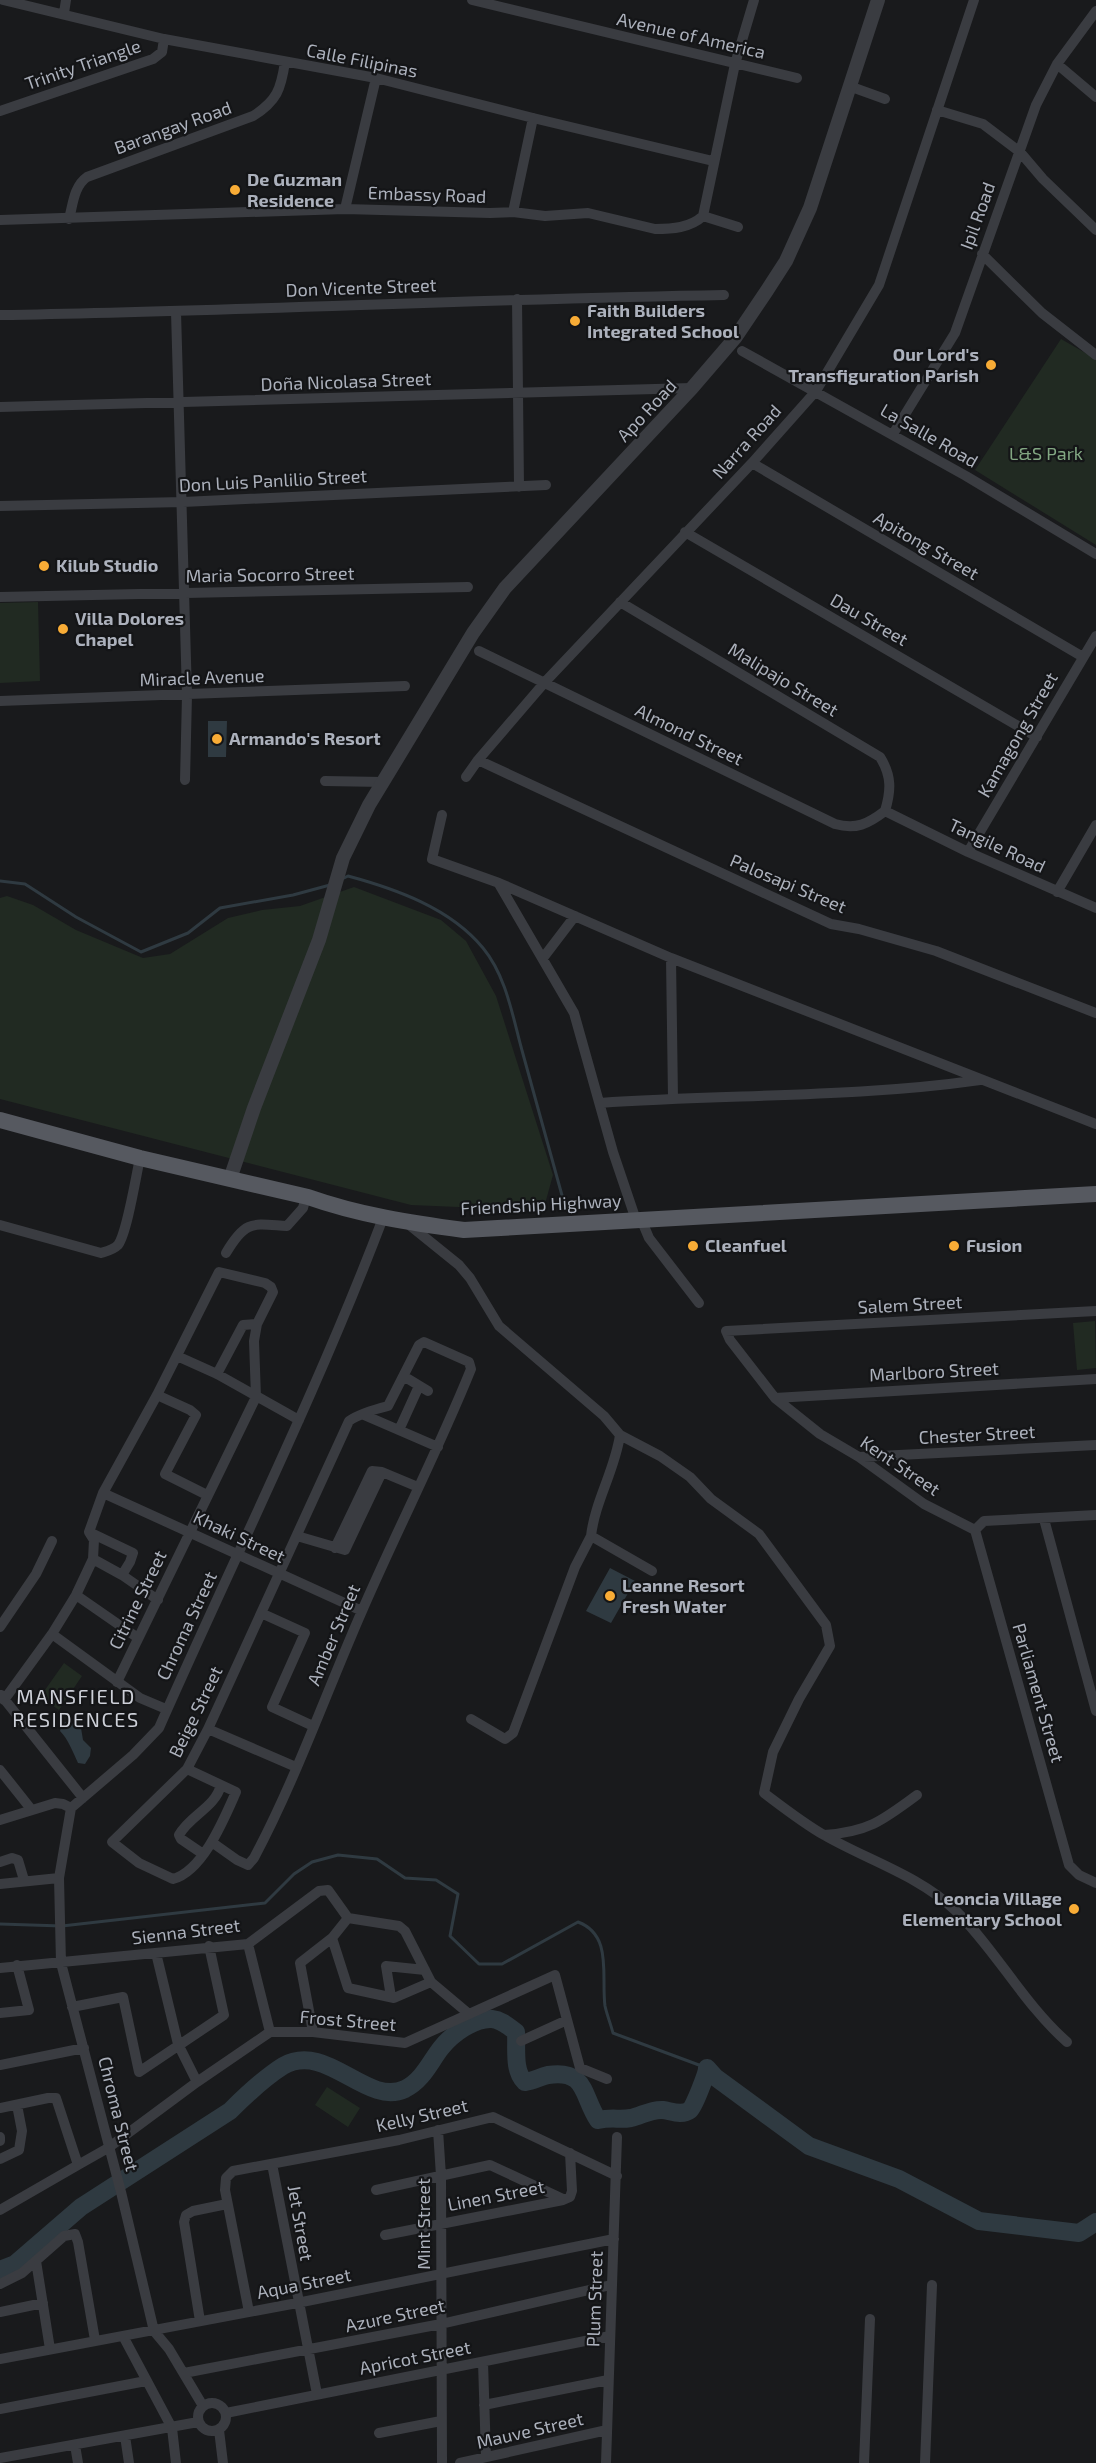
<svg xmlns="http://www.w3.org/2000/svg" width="1096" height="2463" font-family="'Exo 2',sans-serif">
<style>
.green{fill:#212a22}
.water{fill:#2f3a41}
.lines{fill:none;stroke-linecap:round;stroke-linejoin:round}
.stream{stroke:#2f3a41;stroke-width:3}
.river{stroke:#2f3a41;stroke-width:18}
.minor{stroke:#3a3c41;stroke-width:10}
.tertiary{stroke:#3a3c41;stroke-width:14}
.primary{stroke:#565960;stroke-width:16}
.poi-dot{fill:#f8ac36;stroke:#141517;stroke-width:2}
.labels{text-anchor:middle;stroke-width:4.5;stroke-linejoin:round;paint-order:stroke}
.street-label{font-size:18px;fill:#acb1bc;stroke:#141517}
.poi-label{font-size:18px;font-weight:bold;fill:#acb1bc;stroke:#141517;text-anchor:start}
.park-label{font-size:18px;fill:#82a782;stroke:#141517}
.neighbourhood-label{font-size:20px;letter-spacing:1.5px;fill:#cdd0d8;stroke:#141517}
</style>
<rect width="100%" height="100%" fill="#191a1c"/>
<!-- green -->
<path class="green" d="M1061 339 1096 359V545L975 470Z
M38 602 40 681 0 683V603Z
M354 887 441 920 466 941 496 996 553 1175 545 1204 482 1208 411 1205 0 1099V898L7 896 33 905 76 930 143 958 170 954 228 918 262 910 300 906Z
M1095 1321 1096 1368 1077 1370 1073 1323Z
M64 1663 82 1676 59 1710 40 1697Z
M327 2087 360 2108 348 2127 315 2105Z"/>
<!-- water -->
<path class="water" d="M208 721H227L226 757H208Z
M610 1568 635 1581 611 1623 586 1611Z
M68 1721 81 1728 83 1740 91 1748 90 1756 85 1764 78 1763C73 1752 68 1739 60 1731L62 1724Z"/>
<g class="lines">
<!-- stream -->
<path class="stream" d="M342 879 348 876C396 889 450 908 483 948 507 977 513 1019 523 1054 536 1102 550 1151 563 1199
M0 881 25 884 76 917 141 952 188 933 220 908 293 895 330 885
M0 1924 62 1926 265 1903 294 1874 312 1862 338 1855 377 1859 405 1878 436 1880 458 1894 450 1936 479 1964H502L578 1922C613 1935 601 1976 605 2006 607 2015 611 2025 613 2033L707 2068"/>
<!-- river -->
<path class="river" d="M707 2068 715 2077 809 2146 899 2179 979 2221 1079 2233 1096 2222
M0 2270 15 2264 81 2207 230 2111C246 2095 264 2078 283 2066 327 2041 366 2107 405 2089 423 2080 430 2062 441 2048 452 2034 474 2018 492 2019 502 2020 509 2027 516 2032 517 2048 513 2071 525 2082 533 2081 540 2077 548 2075 587 2069 582 2096 598 2120 612 2117 619 2120 631 2118 641 2116 651 2109 663 2110 671 2111 682 2116 690 2110 694 2107 707 2073 707 2068"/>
<!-- minor -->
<path class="minor" d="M3 0 164 39 376 78 533 118 713 161
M472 0 797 78
M64 13 66 0
M1057 64 1096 97
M849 86 885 99
M937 110 983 124 1020 152 1043 179 1096 230
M0 111 153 59 162 52 164 39
M345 209 376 78
M513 212 533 118
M703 216 735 64 754 0
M703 216 738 227
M69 219C73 204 74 186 87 177L253 116C277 101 281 89 285 62
M0 220 345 209 490 213 513 212 545 216 588 213 655 229C672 229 690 228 703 216
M982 254 1042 313 1096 355
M517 299 519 487
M176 312 187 695 185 780
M0 315C241 311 482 299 724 295
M742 351 966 476 1096 554
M0 407 692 388
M893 434 955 333 1036 105 1057 64 1096 11
M752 463 1083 657
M0 506 183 502 546 485
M685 532 1037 737
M0 597 468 587
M620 602 880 757C892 776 891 791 885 811
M479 651 835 824C856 830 868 824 885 811
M0 701 405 686
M478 760 831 924 859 929 936 951 1096 1013
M466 777 478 760 545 682 752 463 816 391 879 285 974 0
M325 781 383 782
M885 811 968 852 1096 908
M442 815 432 859 499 883 671 958 1096 1124
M968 852 1096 636
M499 884 574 1013 613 1152 636 1220
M1057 892 1096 825
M543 958 575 916
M671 958 673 1098
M600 1103C726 1094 854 1098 980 1080
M641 1219 649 1238 699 1303
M407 1223 459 1265 470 1278 499 1326 604 1416 620 1435C615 1470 595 1501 591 1536L652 1571
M0 1225 101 1253C108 1251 113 1250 118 1245 127 1233 136 1176 140 1158
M226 1253C246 1219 253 1224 287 1226L303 1208 306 1196
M177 1356 217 1374 299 1420
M217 1374 243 1325 257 1324
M405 1377 428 1391
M157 1395 190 1410 196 1415 165 1474 207 1495
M775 1398 1096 1379
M364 1415 438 1447
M399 1430 419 1386
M620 1435 660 1456 690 1477 711 1499 759 1534 826 1625 830 1646 799 1699 773 1752 764 1793C784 1808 803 1823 824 1835 867 1860 918 1875 955 1910 996 1950 1023 2003 1067 2042
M859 1457 1096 1445
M103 1493 362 1611
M1044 1519 1096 1711
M975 1530 924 1504 859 1457 820 1434 775 1398 730 1340 726 1331 1096 1311
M975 1530 1069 1865 1079 1875 1096 1883
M975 1530 984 1521 1096 1515
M89 1532 133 1553 130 1562 122 1575
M297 1536 345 1550 382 1472
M335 1548 372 1471 382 1472 418 1487
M76 1595 138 1638
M261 1613 305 1633 272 1707 313 1726
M0 1627 36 1574 52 1541
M52 1634 140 1698 166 1709
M117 1682 256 1397 254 1341 257 1324 273 1292 271 1287 265 1283 219 1272 157 1395 103 1493 89 1532 94 1540 93 1559 122 1575 158 1600
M1 1695 83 1798
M4 1700 52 1634 76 1595 93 1559
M471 1719 505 1739 513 1733 575 1567 591 1536
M208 1729 296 1767
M187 1769 236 1792C224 1819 203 1871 173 1879L139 1863 112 1842 187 1769 208 1729 349 1421C359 1414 376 1409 388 1406L419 1345 424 1342 469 1362 471 1369C438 1451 397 1530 362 1611 326 1693 296 1779 254 1858L248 1865 237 1860 213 1843
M0 1770 31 1809
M0 1820 55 1803 63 1804 71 1808
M824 1835C868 1832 882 1821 917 1795
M203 1854 181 1839 179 1835C190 1815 215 1808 221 1785
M0 1862 12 1858 18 1860 24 1880
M0 1884 59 1878
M332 1938 348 1988 394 1998 431 1982
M248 1944 270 2032
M156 1953 178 2044 197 2082
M0 1968 248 1944 319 1891 328 1890 348 1918 399 1926 405 1931 431 1982 469 2014
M391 1997 386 1966 425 1970
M72 2007 123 1997 139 2072 224 2015 209 1946
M0 2013 29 2010 17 1965
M313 2032 300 1963 332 1938 348 1918
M521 2041 567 2020
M0 2065 84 2048
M0 2108 48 2098H56L78 2165 108 2148 197 2082 270 2032H313L405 2043 555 1975 580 2068 607 2079
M438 2130 441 2176 442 2463
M0 2137V2141
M0 2159 19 2150 22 2131 17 2105
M272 2164 317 2394
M376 2190 490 2165 563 2199
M0 2210 78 2165
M385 2235 563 2200 570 2197 572 2191 570 2153
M36 2261 50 2349
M0 2284 22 2273 64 2236 75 2234 78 2242 95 2340
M0 2312 43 2303
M249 2312 225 2190 226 2178 233 2171 399 2140 493 2117 617 2176
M200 2321 184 2222 186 2215 193 2211 227 2204
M123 2336 172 2428 176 2463
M0 2359 297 2303 614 2239
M483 2362 486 2457
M184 2373 441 2324 611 2285
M198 2417a14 14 0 1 1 28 0a14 14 0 1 1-28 0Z
M484 2405 608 2380
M203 2406 169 2349 154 2331 121 2192 61 1963 59 1878 71 1808 133 1755 159 1728C234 1558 317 1392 383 1218
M0 2409 146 2381
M226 2413 610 2336
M219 2430 223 2463
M379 2433 441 2421
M125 2436 129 2463
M75 2445 78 2463
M0 2458 198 2422
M460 2463 607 2430
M606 2463 617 2137
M864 2463 870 2319
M925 2463 932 2285"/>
<!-- tertiary -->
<path class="tertiary" d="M230 1179 254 1108 319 940 343 858 369 805 473 633 505 588 692 388 735 338 766 292 786 261 810 208 878 0"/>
<!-- primary -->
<path class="primary" d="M0 1120 140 1158 308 1197C359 1215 411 1223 464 1230L1096 1194"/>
</g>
<!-- markers -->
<g class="poi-dot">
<circle cx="235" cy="190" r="6"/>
<circle cx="575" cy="321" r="6"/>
<circle cx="991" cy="365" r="6"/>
<circle cx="44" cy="566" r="6"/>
<circle cx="63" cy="629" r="6"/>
<circle cx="217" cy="739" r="6"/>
<circle cx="693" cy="1246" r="6"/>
<circle cx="954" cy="1246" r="6"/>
<circle cx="610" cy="1596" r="6"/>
<circle cx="1074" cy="1909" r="6"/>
</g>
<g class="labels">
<!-- street labels -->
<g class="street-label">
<text transform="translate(691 36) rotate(13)" y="6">Avenue of America</text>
<text transform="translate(362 61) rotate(11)" y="6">Calle Filipinas</text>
<text transform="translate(83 65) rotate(-19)" y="6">Trinity Triangle</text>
<text transform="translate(173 128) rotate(-20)" y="6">Barangay Road</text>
<text transform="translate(427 195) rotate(2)" y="6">Embassy Road</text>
<text transform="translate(978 216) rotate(-70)" y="6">Ipil Road</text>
<text transform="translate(361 288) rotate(-2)" y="6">Don Vicente Street</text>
<text transform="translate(346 382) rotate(-2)" y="6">Doña Nicolasa Street</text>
<text transform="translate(647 411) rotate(-47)" y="6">Apo Road</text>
<text transform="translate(929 436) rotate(30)" y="6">La Salle Road</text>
<text transform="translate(747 442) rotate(-48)" y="6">Narra Road</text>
<text transform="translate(273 481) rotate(-3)" y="6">Don Luis Panlilio Street</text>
<text transform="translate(926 546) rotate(30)" y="6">Apitong Street</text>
<text transform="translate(270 575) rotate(-1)" y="6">Maria Socorro Street</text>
<text transform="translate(869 620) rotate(30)" y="6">Dau Street</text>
<text transform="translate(202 678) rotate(-2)" y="6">Miracle Avenue</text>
<text transform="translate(783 680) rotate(31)" y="6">Malipajo Street</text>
<text transform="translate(689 735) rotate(26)" y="6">Almond Street</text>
<text transform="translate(1018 735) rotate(-60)" y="6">Kamagong Street</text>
<text transform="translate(997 846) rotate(25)" y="6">Tangile Road</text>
<text transform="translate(788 884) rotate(23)" y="6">Palosapi Street</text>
<text transform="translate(541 1205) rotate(-3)" y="6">Friendship Highway</text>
<text transform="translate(910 1305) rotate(-3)" y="6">Salem Street</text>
<text transform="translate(934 1372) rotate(-3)" y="6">Marlboro Street</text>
<text transform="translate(977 1435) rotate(-3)" y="6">Chester Street</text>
<text transform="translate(900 1466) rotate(34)" y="6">Kent Street</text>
<text transform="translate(239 1537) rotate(25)" y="6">Khaki Street</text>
<text transform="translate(138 1600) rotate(-64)" y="6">Citrine Street</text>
<text transform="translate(187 1626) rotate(-65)" y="6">Chroma Street</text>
<text transform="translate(334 1635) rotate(-67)" y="6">Amber Street</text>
<text transform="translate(1038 1693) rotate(74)" y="6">Parliament Street</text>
<text transform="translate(196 1712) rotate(-64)" y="6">Beige Street</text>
<text transform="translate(186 1932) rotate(-7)" y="6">Sienna Street</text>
<text transform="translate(348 2021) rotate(5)" y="6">Frost Street</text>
<text transform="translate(118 2114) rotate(76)" y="6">Chroma Street</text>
<text transform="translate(422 2116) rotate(-13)" y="6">Kelly Street</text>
<text transform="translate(496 2196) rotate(-11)" y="6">Linen Street</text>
<text transform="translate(300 2223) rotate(80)" y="6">Jet Street</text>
<text transform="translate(424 2224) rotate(-90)" y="6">Mint Street</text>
<text transform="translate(304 2284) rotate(-11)" y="6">Aqua Street</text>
<text transform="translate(595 2299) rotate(-88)" y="6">Plum Street</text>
<text transform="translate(395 2316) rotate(-12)" y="6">Azure Street</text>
<text transform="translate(415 2358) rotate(-11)" y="6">Apricot Street</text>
<text transform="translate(530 2431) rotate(-13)" y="6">Mauve Street</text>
</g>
<!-- poi labels -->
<g class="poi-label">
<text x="247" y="186">De Guzman<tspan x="247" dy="21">Residence</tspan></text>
<text x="587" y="317">Faith Builders<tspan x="587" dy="21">Integrated School</tspan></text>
<text x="979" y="361" text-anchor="end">Our Lord's<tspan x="979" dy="21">Transfiguration Parish</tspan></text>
<text x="56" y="572">Kilub Studio</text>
<text x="75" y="625">Villa Dolores<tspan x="75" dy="21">Chapel</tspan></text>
<text x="229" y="745">Armando's Resort</text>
<text x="705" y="1252">Cleanfuel</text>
<text x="966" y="1252">Fusion</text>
<text x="622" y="1592">Leanne Resort<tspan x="622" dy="21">Fresh Water</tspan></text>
<text x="1062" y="1905" text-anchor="end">Leoncia Village<tspan x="1062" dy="21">Elementary School</tspan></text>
</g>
<!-- park labels -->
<g class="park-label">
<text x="1046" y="460">L&amp;S Park</text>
</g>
<!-- neighbourhood labels -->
<g class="neighbourhood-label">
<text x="76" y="1704">MANSFIELD<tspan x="76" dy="23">RESIDENCES</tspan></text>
</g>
</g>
</svg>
